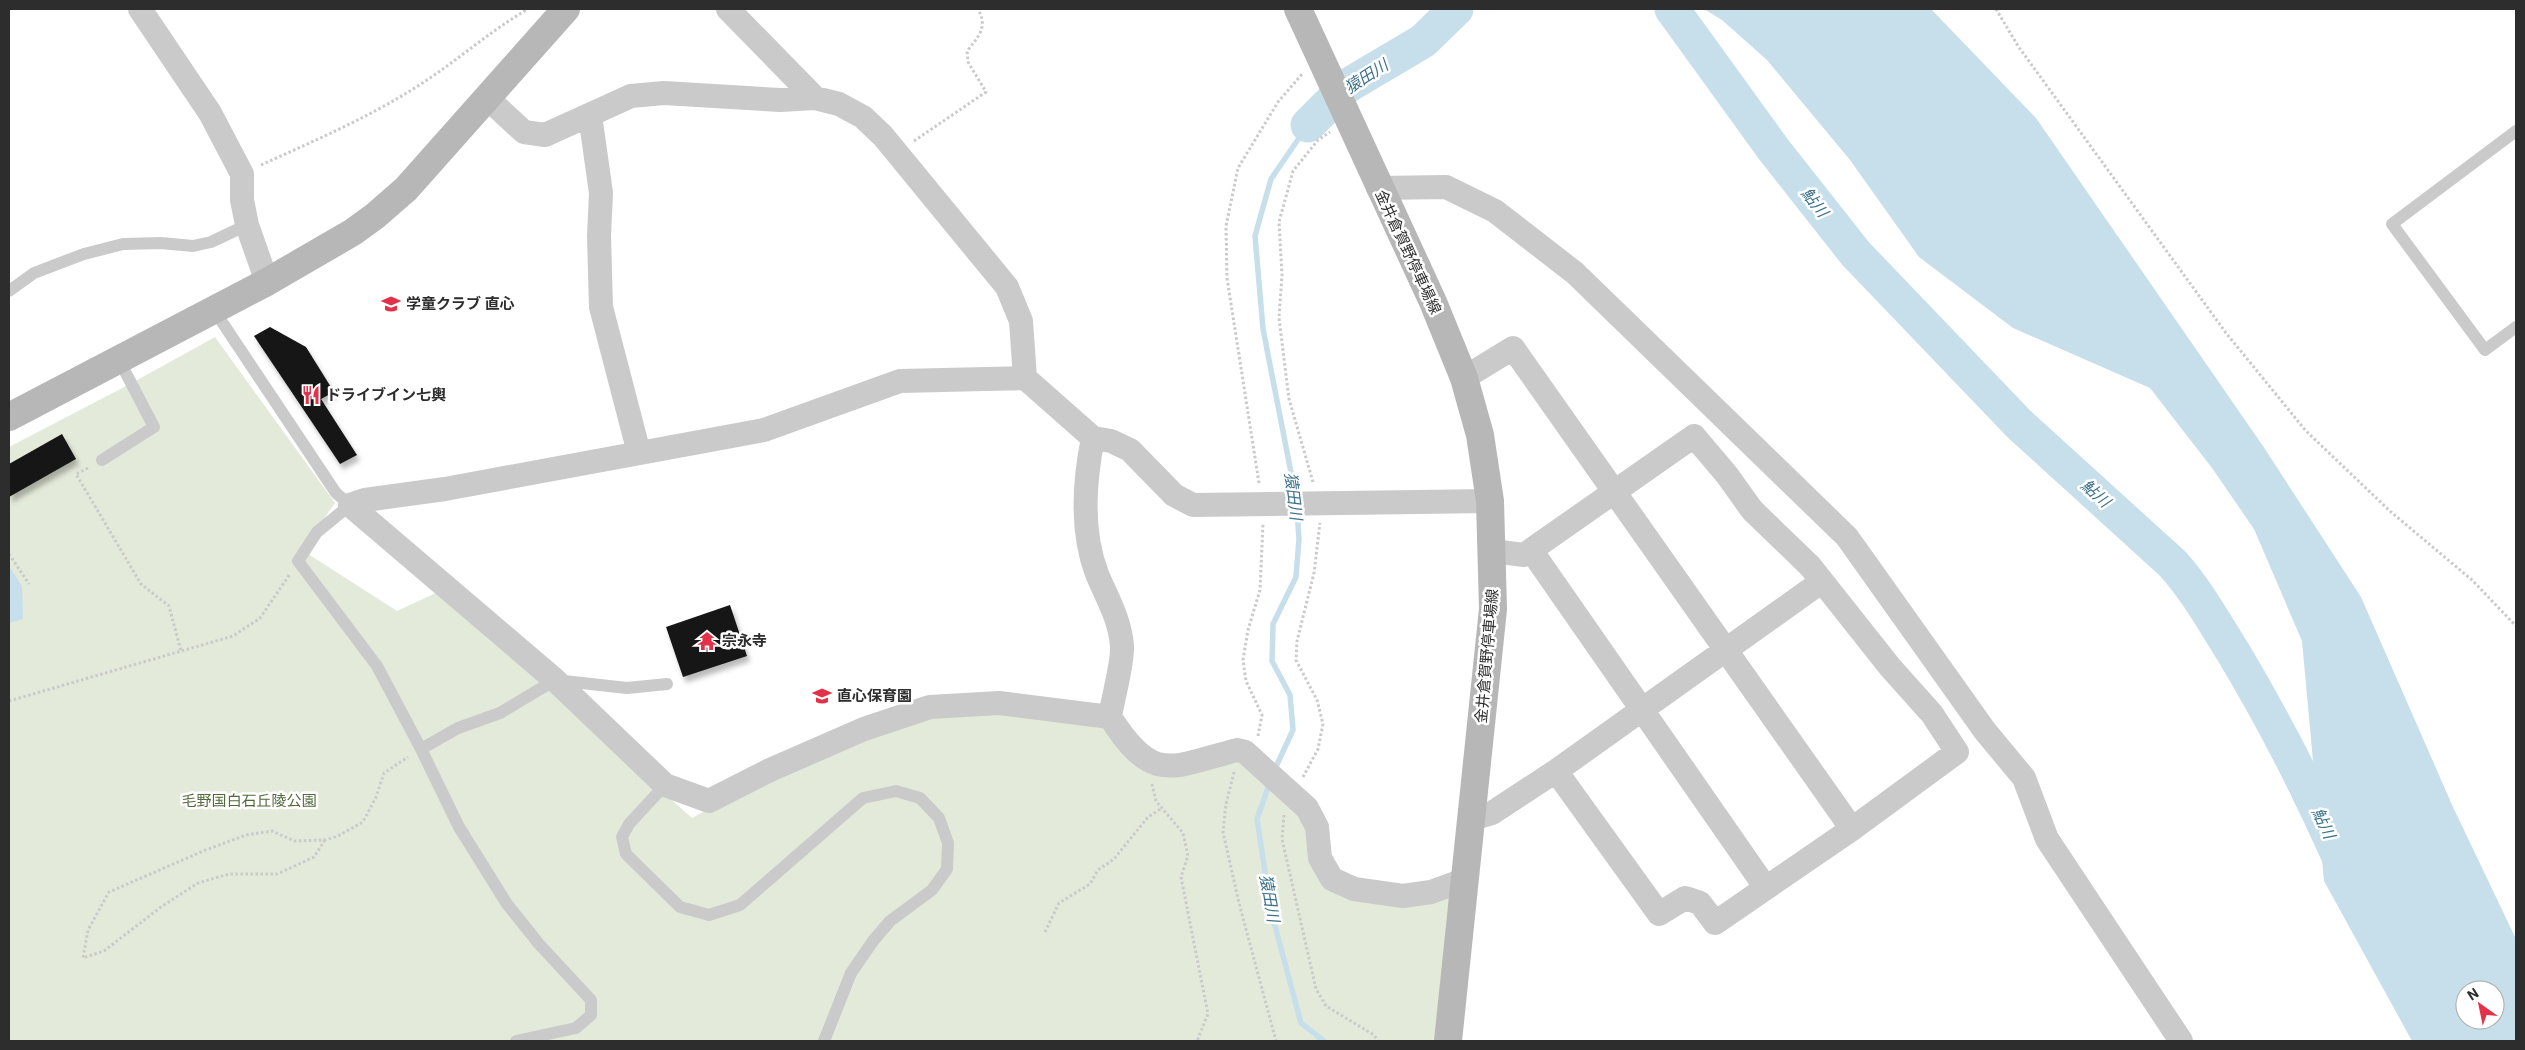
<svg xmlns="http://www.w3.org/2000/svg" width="2525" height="1050" font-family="Roboto,'Noto Sans JP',sans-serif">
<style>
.green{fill:#e4eada}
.water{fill:#c7dfea;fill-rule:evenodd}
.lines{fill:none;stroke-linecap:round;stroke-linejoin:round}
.stream{stroke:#c7dfea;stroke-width:5.5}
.river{stroke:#c7dfea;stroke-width:35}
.building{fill:#141414;filter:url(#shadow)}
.path{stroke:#cacaca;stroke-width:3;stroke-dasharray:2.5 2.5;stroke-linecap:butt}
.lane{stroke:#cacaca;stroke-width:12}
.street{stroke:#cacaca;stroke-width:24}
.secondary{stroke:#b7b7b7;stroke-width:28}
.labels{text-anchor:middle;stroke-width:5;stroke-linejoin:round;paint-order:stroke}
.street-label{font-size:15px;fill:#2d2d2d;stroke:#fff}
.poi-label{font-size:15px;font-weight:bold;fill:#2d2d2d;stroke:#fff;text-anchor:start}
.park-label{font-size:15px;fill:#53683b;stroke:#fff}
.water-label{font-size:16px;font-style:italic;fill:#3d738d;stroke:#fff}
</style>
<defs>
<filter id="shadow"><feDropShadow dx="3" dy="5.5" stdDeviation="2.5" flood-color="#0004"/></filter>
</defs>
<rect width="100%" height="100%" fill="#fff"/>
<!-- green -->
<path class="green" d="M215 337 335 503 302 550 397 611 438 592 692 818 773 774 932 710 1105 722 1141 764 1243 755 1303 810 1325 886H1458L1436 1041H9V447L130 384Z"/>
<!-- water -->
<path class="water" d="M1704 9H1931L2036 118 2263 446 2361 597 2453 807 2516 939V1041H2412L2324 881 2302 641 2254 529 2212 468 2150 388 2013 328 1919 257 1850 160 1767 60 1722 20ZM2465 990H2495V1020H2465Z
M9 566 22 586 23 619 9 623Z"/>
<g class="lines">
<!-- stream -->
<path class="stream" d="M1296 498 1263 329 1255 236 1271 179 1308 125
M1274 771 1293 730 1290 695 1272 661 1273 624 1296 577 1299 539 1297 509
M1270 782 1257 819 1271 911 1301 1023 1324 1041"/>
<!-- river -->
<path class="river" d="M1672 9 1774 150 1856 254 2019 424 2173 564C2197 591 2214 622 2233 652 2272 717 2306 783 2337 852
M1308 125 1347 86 1423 41 1456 9"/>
</g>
<!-- building -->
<path class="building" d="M270 327 306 347 334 392 321 399 357 455 340 464 254 336Z
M62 434 76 459 9 497V464Z
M730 605 747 656 683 677 666 627Z"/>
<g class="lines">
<!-- path -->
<path class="path" d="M1996 9 2018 46 2226 333 2306 431 2391 512 2472 580 2516 626
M914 141 986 92 968 62 967 51C979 36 988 27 978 9
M261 165C316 140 370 117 421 84 458 60 490 31 528 9
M88 468 76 474 141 584 169 606 181 651
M1313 482 1289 399 1279 318 1282 275 1279 222 1293 171 1318 140 1330 132
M1259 483 1227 278 1226 226 1238 168 1278 102 1303 73
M9 554 29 584
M9 701 233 636 260 618 290 574
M1258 736 1262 715 1246 681 1243 660 1248 630 1260 590 1263 524
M1234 772 1226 804 1223 832 1239 903 1276 1041
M1303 777 1318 749 1323 724 1317 700 1296 660 1297 641 1314 573 1320 523
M1152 784 1156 801 1183 833 1188 856 1181 877 1208 1014 1197 1041
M1284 815 1282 839 1316 989 1326 1006 1374 1035 1378 1041
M325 840 314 857 277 874H229L198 883 161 907 104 951 83 958 88 930 109 892 203 851 246 835 272 831 295 841 325 840 338 836 363 822 376 797 384 773 408 757
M1045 932 1059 903 1090 884 1098 870 1114 859 1148 817 1162 808"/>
<!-- lane -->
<path class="lane" d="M2516 131 2392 224 2485 350 2516 327
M9 291 34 273 84 254 123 244 161 243 193 246 211 242 247 225
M214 310 336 493 350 505 317 532 298 561 377 666 421 749 459 827 507 904 539 944 591 1000V1015L576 1028 516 1041
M102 460 154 427 119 360
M421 749 458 728 500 713 555 680 627 688 667 684
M665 785 629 824 622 837 626 854 680 907 709 915 740 905 863 798 896 791 920 798 939 818 948 843 947 869 932 890 890 921 873 941 851 973 824 1041"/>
<!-- street -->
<path class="street" d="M140 9 210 113 242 174V200L247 225 267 282
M728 9 815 98
M486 97 524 132 545 135 631 96 664 93 780 100 815 98 839 104 863 117 883 136 1007 287 1021 321 1025 378
M590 115 601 193 599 236 601 307 639 453
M1378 188 1446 187 1495 211 1575 273 1847 537 1985 731 2024 778 2047 839 2181 1041
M1464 378 1513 348 1852 829 1715 923 1700 903 1685 898 1659 914 1556 771 1492 813 1472 819
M1093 438C1084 482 1081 532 1097 574 1107 598 1120 619 1122 646 1123 664 1113 697 1110 717 1153 785 1171 767 1237 750L1245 752 1307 808 1317 827 1320 858 1332 879 1354 889 1403 896 1431 892 1464 880
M350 505 365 500 445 489 764 430 900 381 1025 378 1093 438 1111 441 1130 450 1174 495 1193 505 1490 501
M350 505 555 680 665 785 709 801 770 770 864 729 930 707 999 703 1110 717
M1531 550 1766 888
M1492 551 1524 555 1694 436 1727 475 1752 510 1810 566 1890 667 1932 714 1957 752 1852 829
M1556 771 1821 582"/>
<!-- secondary -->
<path class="secondary" d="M1298 9 1433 302 1464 378 1480 435 1490 501 1493 609 1448 1041
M9 417 267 282 353 232 375 216 406 189 566 9"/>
</g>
<!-- icons -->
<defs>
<g id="school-bare" transform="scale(1.5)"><path d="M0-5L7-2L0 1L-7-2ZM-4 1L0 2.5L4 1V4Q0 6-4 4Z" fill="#e23149" stroke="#fff" stroke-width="2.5" paint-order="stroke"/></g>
<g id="restaurant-bare" transform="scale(1.5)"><path d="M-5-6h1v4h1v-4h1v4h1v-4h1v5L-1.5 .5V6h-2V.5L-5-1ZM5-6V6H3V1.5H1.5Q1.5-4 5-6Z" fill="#e23149" stroke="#fff" stroke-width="2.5" paint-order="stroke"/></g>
<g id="temple-bare" transform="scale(1.5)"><path d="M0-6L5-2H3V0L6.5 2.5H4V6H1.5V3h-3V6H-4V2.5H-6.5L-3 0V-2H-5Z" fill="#e23149" stroke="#fff" stroke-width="2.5" paint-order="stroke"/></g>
</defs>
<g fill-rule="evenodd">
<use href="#school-bare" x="391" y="304"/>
<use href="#restaurant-bare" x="311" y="395"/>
<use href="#temple-bare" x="707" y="641"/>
<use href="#school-bare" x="822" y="696"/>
</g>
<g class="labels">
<!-- street labels -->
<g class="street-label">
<text transform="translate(1408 252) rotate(65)" y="5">金井倉賀野停車場線</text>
<text transform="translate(1487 656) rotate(-85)" y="5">金井倉賀野停車場線</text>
</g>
<!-- poi labels -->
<g class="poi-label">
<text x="406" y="309">学童クラブ 直心</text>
<text x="326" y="400">ドライブイン七輿</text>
<text x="722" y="646">宗永寺</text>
<text x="837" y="701">直心保育園</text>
</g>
<!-- park labels -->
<g class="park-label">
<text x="249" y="806">毛野国白石丘陵公園</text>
</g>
<!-- water labels -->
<g class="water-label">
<text transform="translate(1366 76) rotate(-33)" y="6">猿田川</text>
<text transform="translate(1815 202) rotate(52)" y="6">鮎川</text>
<text transform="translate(2096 493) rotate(42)" y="6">鮎川</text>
<text transform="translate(1294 496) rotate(83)" y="6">猿田川</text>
<text transform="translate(2324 823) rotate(65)" y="6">鮎川</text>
<text transform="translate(1270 898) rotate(80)" y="6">猿田川</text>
</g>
</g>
<!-- border -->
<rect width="2525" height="1050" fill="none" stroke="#2d2d2d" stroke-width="20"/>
<!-- north arrow -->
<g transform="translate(2480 1005) rotate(327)"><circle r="24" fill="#ffffff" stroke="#ababab"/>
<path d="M0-4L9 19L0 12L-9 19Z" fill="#e23149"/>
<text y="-8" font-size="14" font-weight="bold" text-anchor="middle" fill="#2d2d2d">N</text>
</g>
</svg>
